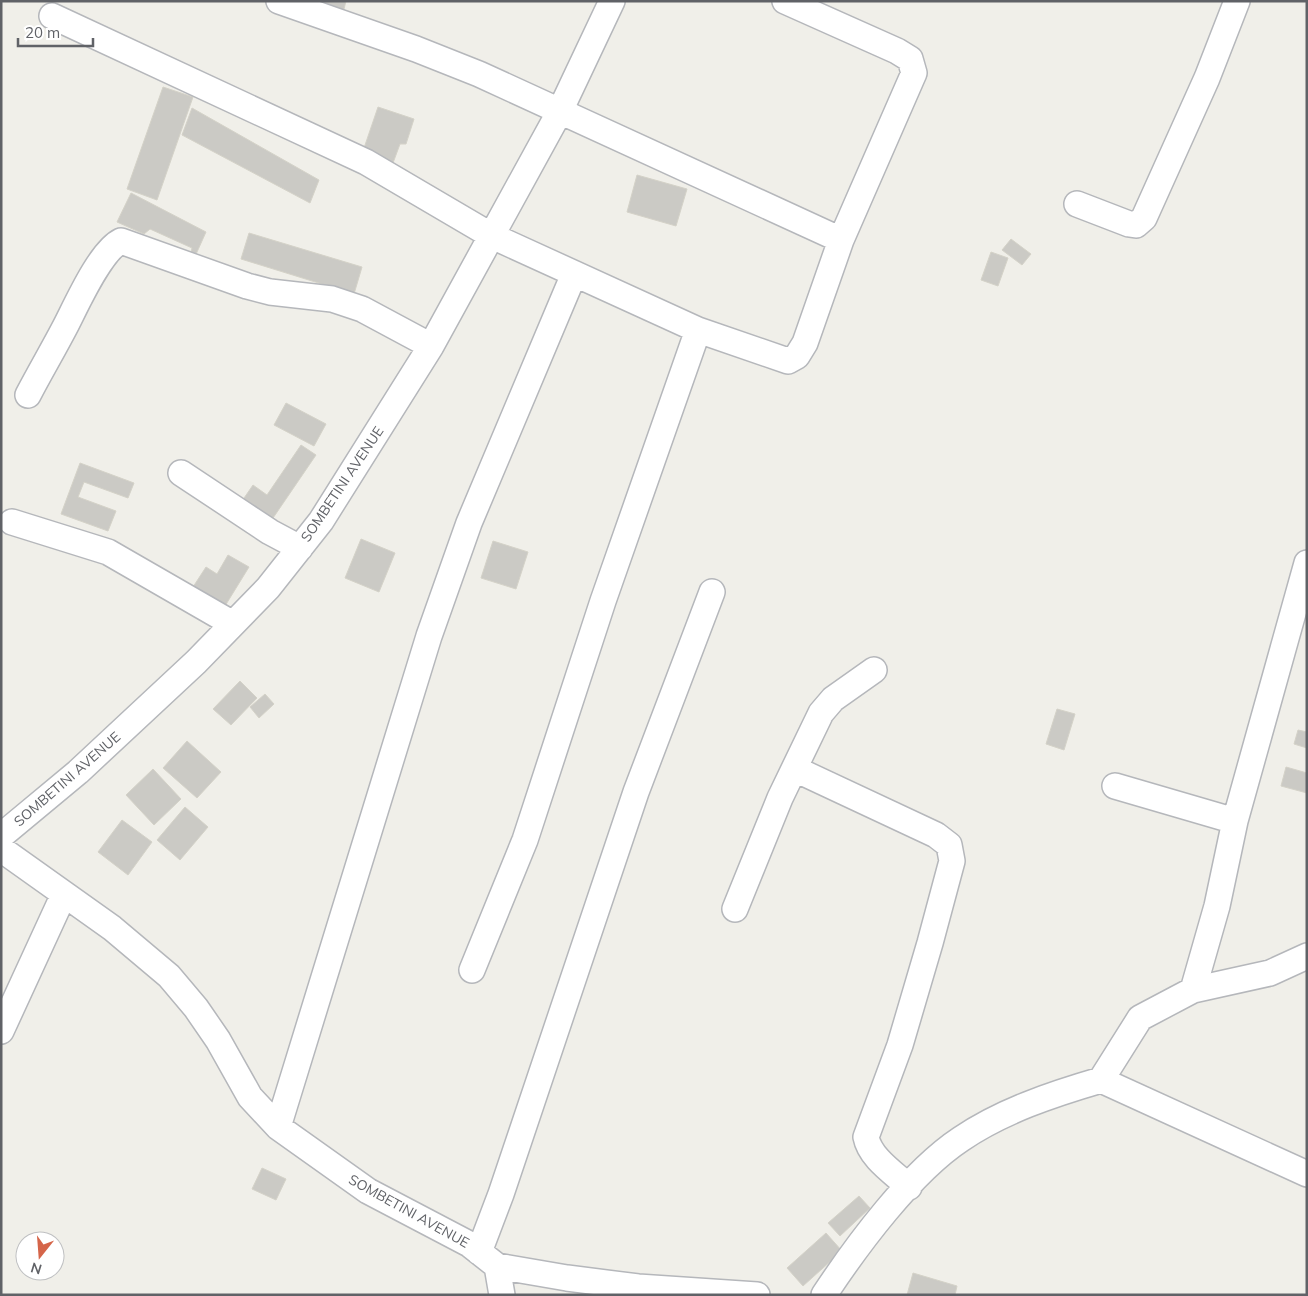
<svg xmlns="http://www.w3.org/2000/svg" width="1308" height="1296" font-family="Mulish,sans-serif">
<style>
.building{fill:#cbcac5;stroke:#d4d2c8}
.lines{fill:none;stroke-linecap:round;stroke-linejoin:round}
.minor-casing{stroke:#b5b7bb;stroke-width:28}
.minor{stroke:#fff;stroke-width:25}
.labels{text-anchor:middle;stroke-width:4.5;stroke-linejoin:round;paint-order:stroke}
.street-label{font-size:14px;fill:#606267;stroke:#fff}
</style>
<rect width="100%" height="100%" fill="#f0efe9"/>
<!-- building -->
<path class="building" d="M307 1H346L343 13Z
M163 87 193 97 157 200 127 189Z
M378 107 414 119 406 144H400L393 163 363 151Z
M192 108 319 180 310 203 182 135Z
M637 175 687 189 676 226 627 212Z
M131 193 206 232 193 261 189 260 192 248 150 229 144 234 117 222Z
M249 233 362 267 354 294 241 259Z
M1011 239 1031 254 1022 265 1002 250Z
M991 252 1008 258 998 286 981 280Z
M286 403 326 424 314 446 274 425Z
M301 445 316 455 271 521 242 501 253 485 267 495Z
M80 463 134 483 128 498 84 482 78 497 116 511 108 531 61 514Z
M361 539 395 553 379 592 345 578Z
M493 541 528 552 516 589 481 578Z
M228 555 249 567 225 606 193 587 206 567 217 574Z
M240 681 257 698 231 725 213 709Z
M265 694 274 704 259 718 250 707Z
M1057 709 1075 714 1064 750 1046 744Z
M1298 730 1307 732V748L1294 744Z
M187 741 221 772 197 798 163 768Z
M1286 767 1307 773V793L1281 786Z
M153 769 181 799 154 825 126 795Z
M185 807 208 827 180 860 157 840Z
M122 820 152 842 128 875 98 852Z
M262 1168 286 1179 276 1200 252 1189Z
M859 1196 870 1208 840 1236 828 1223Z
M826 1233 842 1251 803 1286 787 1268Z
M913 1273 957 1286 955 1295H907Z"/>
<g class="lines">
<!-- minor casing -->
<g class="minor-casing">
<path id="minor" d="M279 1 416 49 479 74 841 240
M52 16 366 162 492 236 698 330 788 361 797 356 805 343 841 240 914 73 910 59 897 51 785 1
M1077 204 1129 224 1136 225 1144 218 1207 78 1237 1
M28 395C40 372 53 350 65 327 76 306 100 251 121 241L247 286 270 292 332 299 362 309 431 346
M181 473 270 532 300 548
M12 522 108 552 233 624
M795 769 936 835 949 845 952 861 930 943 900 1045 866 1137C870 1158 894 1173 909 1187
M1115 786 1235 821
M1 836 78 772 196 662 268 588 321 521 431 346 560 111 612 1
M1 849 112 928 169 976 196 1008 218 1040 250 1097 278 1127 368 1191 469 1244 497 1266 502 1295
M735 909 780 798 821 713 833 699 874 670
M472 970 525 840 603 601 698 330
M1193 990 1217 906 1235 821 1307 563
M1 1031 64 894
M1101 1080 1140 1018 1193 990 1270 973 1307 956
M278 1127 429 636 469 523 574 274
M479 1252 501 1194 636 792 712 592
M497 1266 567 1278 638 1287 757 1295
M824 1295C857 1245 911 1172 961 1139 1002 1111 1053 1094 1101 1080L1307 1174"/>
</g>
<!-- minor -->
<use href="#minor" class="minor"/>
</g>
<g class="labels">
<!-- street labels -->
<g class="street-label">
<text transform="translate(342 484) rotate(-56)" y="5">SOMBETINI AVENUE</text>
<text transform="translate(67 779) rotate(-41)" y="5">SOMBETINI AVENUE</text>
<text transform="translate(409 1211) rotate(29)" y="5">SOMBETINI AVENUE</text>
</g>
</g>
<!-- border -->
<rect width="1308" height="1296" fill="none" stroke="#606267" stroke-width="5"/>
<!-- north arrow -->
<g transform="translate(40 1256) rotate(197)"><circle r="24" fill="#ffffff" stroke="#bfc0c2"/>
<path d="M0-4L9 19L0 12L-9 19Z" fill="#d56549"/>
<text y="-8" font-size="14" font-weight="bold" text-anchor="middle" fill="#606267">N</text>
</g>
<!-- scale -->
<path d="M18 38v8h75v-8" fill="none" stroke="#606267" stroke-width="2.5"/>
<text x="25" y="38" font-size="15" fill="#606267" stroke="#ffffff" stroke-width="4" paint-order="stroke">20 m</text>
</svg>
